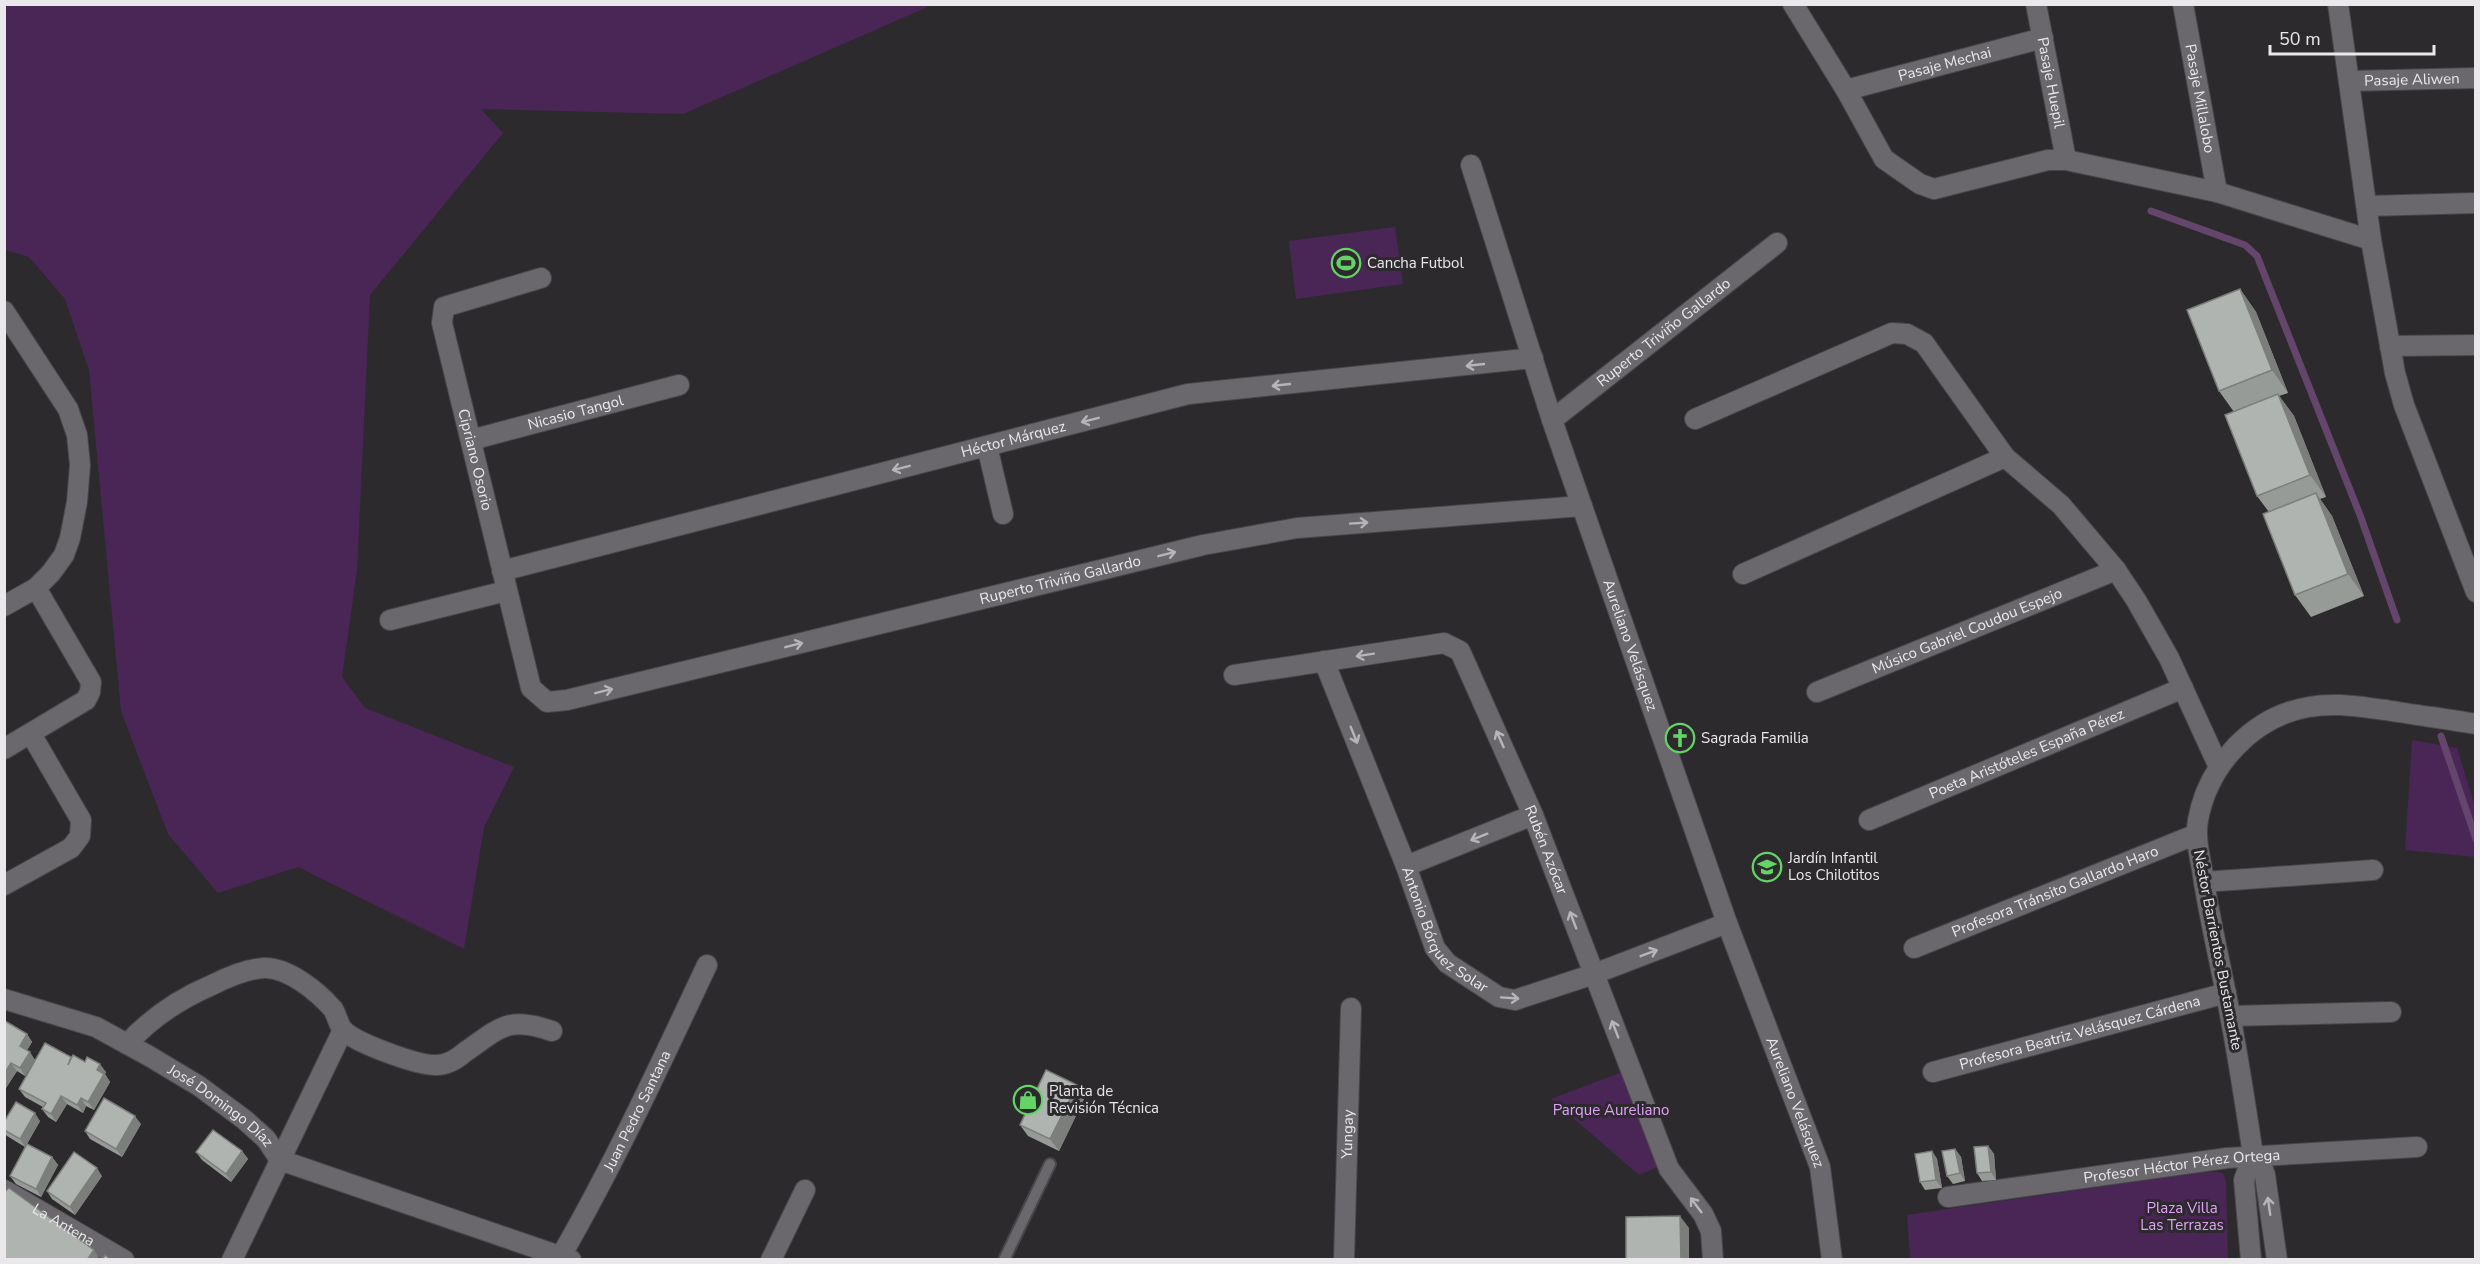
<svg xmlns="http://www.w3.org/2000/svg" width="2480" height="1264" font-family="'Nunito Sans',sans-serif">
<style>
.green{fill:#492656}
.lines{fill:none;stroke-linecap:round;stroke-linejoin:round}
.stream{stroke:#64466d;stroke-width:7}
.lane-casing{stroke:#484649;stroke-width:14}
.street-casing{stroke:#484649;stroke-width:22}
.lane{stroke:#6a686c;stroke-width:10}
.street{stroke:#6a686c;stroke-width:20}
.wall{fill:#979b97}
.shaded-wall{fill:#7b7e7b}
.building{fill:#b0b4b0;stroke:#7b7e7b;stroke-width:1.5}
.oneway{stroke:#b7b5b8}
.labels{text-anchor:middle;stroke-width:6;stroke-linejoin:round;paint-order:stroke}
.street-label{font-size:15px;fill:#eae8ea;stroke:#2d2a2e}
.poi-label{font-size:15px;fill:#eae8ea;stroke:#2d2a2e;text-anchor:start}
.park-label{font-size:15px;fill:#e1a2f9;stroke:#2d2a2e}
</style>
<rect width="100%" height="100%" fill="#2d2a2e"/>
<!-- green -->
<path class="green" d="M4 5H932L683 114 481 109 503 133 370 295 357 570 342 677 365 708 514 767 484 827 464 949 298 867 218 893 168 834 121 711 89 370 65 299 29 257 5 250Z
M1395 227 1403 284 1296 299 1289 241Z
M2412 740 2457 748 2475 807V857L2405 850Z
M1630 1069 1666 1163 1639 1175 1551 1099Z
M2217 1172 2223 1173 2226 1181 2228 1259H1910L1907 1215 2193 1173Z"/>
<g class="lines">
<!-- stream -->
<path class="stream" d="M2151 211 2245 245 2257 256 2360 515 2397 620
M2441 736 2476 839"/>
<!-- lane casing -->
<g class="lane-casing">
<path id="lane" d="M1004 1260 1050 1164"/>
</g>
<!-- street casing -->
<g class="street-casing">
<g id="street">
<path d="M1793 4 1846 90 1884 159 1920 184 1934 189 2048 160H2066L2217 192 2371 240"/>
<path id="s1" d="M2036 4 2066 160"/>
<path id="s2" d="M2183 4 2217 192"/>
<path d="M2338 4 2371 240 2395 373 2404 405 2476 592"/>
<path id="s3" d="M2349 81 2476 78"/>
<path id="s4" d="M1846 90 2043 38"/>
<path id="s5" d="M1471 165 1552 420 1727 923 1820 1167 1832 1260"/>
<path d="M2368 206 2476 203"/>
<path id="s6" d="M541 278 444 307 442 323 531 688 547 702 567 700 1203 545 1297 528 1582 506"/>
<path d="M4 311 68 409 77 435 80 465 77 502 70 538 64 555 51 573 36 588 91 682 90 692 86 700 4 749"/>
<path d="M2390 346 2476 345"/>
<path d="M1695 419 1892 333 1907 334 1924 343 2005 457 2061 505 2116 570 2136 600 2169 658 2219 767"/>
<path id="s7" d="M1552 420 1777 243"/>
<path id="s8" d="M471 440 679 385"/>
<path d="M987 446 1003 514"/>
<path id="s9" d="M502 571 1188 394 1533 358"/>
<path d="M1743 574 2005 457"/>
<path d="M4 606 36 588"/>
<path d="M390 620 506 591"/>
<path id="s10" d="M1324 661 1406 866 1435 948 1447 963 1499 997 1515 1000 1594 974 1727 923"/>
<path id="s11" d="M1234 675 1444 643 1460 651 1533 815 1669 1169 1703 1214 1711 1231 1713 1260"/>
<path id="s12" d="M1817 692 2116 570"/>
<path id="s13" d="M1869 820 2183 688"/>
<path d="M1406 866 1533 815"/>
<path d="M2204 882 2373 870"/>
<path d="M4 885 71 848 80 836 81 820 31 734"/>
<path id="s14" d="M1914 948 2197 834"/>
<path id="s15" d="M4 999 96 1027 149 1056 199 1086 245 1120 266 1139 280 1160 571 1260"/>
<path d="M2231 1016 2391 1012"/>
<path d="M127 1044C151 1018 179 999 212 985 228 977 246 969 264 968 288 967 318 992 333 1009 337 1015 338 1024 343 1030 356 1043 418 1066 437 1065 448 1065 457 1059 465 1052 501 1027 508 1016 552 1031"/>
<path id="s16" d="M1933 1072 2226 993"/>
<path id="s17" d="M4 1190 124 1260"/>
<path id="s18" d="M1948 1197 2227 1158 2417 1147"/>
<path id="s19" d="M561 1256C615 1162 661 1063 707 965"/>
<path d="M232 1260 343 1030"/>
<path d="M771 1260 805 1190"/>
<path id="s20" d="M1344 1260 1351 1008"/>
<path d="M2251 1260 2244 1180 2253 1155"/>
<path d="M2277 1260 2265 1175 2261 1164 2253 1155C2245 1102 2237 1048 2226 994 2218 953 2208 911 2202 869 2199 853 2195 836 2198 820 2208 765 2253 716 2309 707 2335 702 2360 707 2386 710 2416 715 2446 719 2476 724"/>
</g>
</g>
<!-- lane -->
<use href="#lane" class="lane"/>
<!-- street -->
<use href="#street" class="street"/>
</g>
<!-- wall -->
<path class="wall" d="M2240 289 2256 312 2288 393 2279 396 2294 416 2326 497 2320 499 2332 516 2364 596 2311 617 2295 595 2269 512 2257 496 2234 412 2219 391Z
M4 1022 27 1034 32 1042 27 1050 35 1060 71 1057V1058L85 1062 106 1072 105 1074 110 1082 94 1110 86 1106 83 1113 67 1104 56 1122 48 1117 42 1109 43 1107 25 1097 19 1089 34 1061 25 1076 17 1071 4 1091Z
M1077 1085 1085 1097 1059 1151 1028 1136 1020 1125Z
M40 1121 27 1144 52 1157 58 1165 41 1197 16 1184 10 1176 25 1147 7 1136 4 1133V1122Z
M141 1124 122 1157 90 1139 85 1131Z
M1988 1146 1994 1154 1996 1180 1982 1181 1977 1173Z
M1955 1149 1961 1157 1965 1181 1953 1184 1947 1176Z
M242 1151 248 1159 231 1182 202 1160 196 1152Z
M1932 1151 1937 1159 1942 1188 1925 1190 1920 1182Z
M102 1176 75 1215 52 1199 47 1191Z"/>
<!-- shaded-wall -->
<path class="shaded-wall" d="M2240 289 2256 312 2288 393 2272 370Z
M2278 394 2294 416 2326 497 2310 475Z
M2316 493 2332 516 2364 596 2348 574Z
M27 1034 32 1042 25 1054 20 1046Z
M30 1052 35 1060 25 1076 20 1068Z
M11 1063 17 1071 4 1091V1074Z
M100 1064 106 1072 105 1074 110 1082 94 1110 88 1102 97 1070Z
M1077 1085 1085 1097 1059 1151 1050 1139Z
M61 1096 67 1104 56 1122 51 1114Z
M81 1098 86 1106 83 1113 77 1105Z
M35 1113 40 1121 25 1147 20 1139Z
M135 1116 141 1124 122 1157 116 1149Z
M1988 1146 1994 1154 1996 1180 1991 1172Z
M1955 1149 1961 1157 1965 1181 1960 1173Z
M242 1151 248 1159 231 1182 226 1174Z
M1932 1151 1937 1159 1942 1188 1936 1180Z
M52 1157 58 1165 41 1197 36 1189Z
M97 1168 102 1176 75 1215 70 1207Z
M1680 1216 1689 1228V1260H1681Z
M94 1250 100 1260H87Z"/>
<!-- building -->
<path class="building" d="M2240 289 2272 370 2219 391 2187 310Z
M2278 394 2310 475 2257 496 2225 415Z
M2316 493 2348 574 2295 595 2263 514Z
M5 1021 27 1034 20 1046 30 1052 20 1068 11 1063 4 1074Z
M45 1043 71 1057 68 1065 73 1055 85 1062 87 1057 100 1064 97 1070 104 1074 88 1102 81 1098 77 1105 61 1096 51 1114 42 1109 46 1103 19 1089Z
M1046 1070 1077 1085 1050 1139 1020 1125Z
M104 1098 135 1116 116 1149 85 1131Z
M16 1102 35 1113 20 1139 4 1130V1122Z
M213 1130 242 1151 226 1174 196 1152Z
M27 1144 52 1157 36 1189 10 1176Z
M1988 1146 1991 1172 1977 1173 1974 1147Z
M1955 1149 1960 1173 1947 1176 1942 1151Z
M1932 1151 1936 1180 1920 1182 1915 1154Z
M74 1152 97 1168 70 1207 47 1191Z
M9 1188 94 1250 87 1260H4V1192Z
M1680 1216 1681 1260H1626V1217Z
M105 1255 111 1260H102Z"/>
<!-- one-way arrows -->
<defs><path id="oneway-shaft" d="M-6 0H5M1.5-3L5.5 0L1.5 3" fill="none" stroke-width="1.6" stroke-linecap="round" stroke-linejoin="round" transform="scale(1.5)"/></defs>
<g class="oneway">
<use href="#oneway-shaft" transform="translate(1475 365) rotate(174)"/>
<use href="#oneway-shaft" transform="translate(1281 385) rotate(174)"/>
<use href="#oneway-shaft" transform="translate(1090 420) rotate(166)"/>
<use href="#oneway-shaft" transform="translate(901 468) rotate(166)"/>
<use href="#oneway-shaft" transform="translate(1359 523) rotate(-4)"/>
<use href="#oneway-shaft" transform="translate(1167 554) rotate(-14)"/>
<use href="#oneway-shaft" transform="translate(794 645) rotate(-14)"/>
<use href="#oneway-shaft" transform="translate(1365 655) rotate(171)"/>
<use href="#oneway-shaft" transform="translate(604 691) rotate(-14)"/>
<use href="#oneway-shaft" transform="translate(1354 735) rotate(68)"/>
<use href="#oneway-shaft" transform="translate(1500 739) rotate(-114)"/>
<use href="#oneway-shaft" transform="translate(1479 837) rotate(158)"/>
<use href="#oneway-shaft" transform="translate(1573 920) rotate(-111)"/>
<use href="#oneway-shaft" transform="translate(1649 953) rotate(-21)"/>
<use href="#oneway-shaft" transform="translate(1510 998) rotate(4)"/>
<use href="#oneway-shaft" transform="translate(1615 1029) rotate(-111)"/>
<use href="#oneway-shaft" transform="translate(1696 1205) rotate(-127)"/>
<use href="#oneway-shaft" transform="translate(2269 1206) rotate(-98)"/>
</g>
<!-- icons -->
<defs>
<g id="stadium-ring" transform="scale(1.5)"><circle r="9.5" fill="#2d2a2e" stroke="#64d467" stroke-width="1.5"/><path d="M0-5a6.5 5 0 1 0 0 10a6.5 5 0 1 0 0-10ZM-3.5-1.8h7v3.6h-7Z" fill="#64d467"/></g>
<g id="church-ring" transform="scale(1.5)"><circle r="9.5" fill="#2d2a2e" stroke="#64d467" stroke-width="1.5"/><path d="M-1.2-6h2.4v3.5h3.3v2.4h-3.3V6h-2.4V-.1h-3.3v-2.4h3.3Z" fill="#64d467"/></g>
<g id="school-ring" transform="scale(1.5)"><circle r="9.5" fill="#2d2a2e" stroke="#64d467" stroke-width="1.5"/><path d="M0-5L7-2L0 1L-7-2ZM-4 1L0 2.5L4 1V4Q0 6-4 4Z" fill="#64d467"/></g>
<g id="shop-ring" transform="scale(1.5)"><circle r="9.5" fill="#2d2a2e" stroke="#64d467" stroke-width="1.5"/><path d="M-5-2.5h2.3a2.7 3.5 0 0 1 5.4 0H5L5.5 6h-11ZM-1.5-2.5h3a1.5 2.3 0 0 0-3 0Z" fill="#64d467"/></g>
</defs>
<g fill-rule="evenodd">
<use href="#stadium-ring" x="1346" y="263"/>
<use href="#church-ring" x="1680" y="738"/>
<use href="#school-ring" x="1767" y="867"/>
<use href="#shop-ring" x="1028" y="1100"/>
</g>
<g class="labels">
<!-- street labels -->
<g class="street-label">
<text dy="5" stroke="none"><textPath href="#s4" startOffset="102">Pasaje Mechai</textPath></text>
<text dy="5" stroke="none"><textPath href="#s3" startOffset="63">Pasaje Aliwen</textPath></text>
<text dy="5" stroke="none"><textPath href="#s1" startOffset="80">Pasaje Huepil</textPath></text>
<text dy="5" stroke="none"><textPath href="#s2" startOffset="96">Pasaje Millalobo</textPath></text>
<text dy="5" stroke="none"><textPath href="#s7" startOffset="142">Ruperto Triviño Gallardo</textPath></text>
<text dy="5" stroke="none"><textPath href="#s8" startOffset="108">Nicasio Tangol</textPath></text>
<text dy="5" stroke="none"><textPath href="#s9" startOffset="528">Héctor Márquez</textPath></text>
<text dy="5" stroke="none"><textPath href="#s6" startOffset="258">Cipriano Osorio</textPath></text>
<text dy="5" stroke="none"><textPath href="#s6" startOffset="1042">Ruperto Triviño Gallardo</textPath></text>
<text dy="5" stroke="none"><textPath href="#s12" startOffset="162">Músico Gabriel Coudou Espejo</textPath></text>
<text dy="5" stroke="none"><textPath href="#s5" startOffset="506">Aureliano Velásquez</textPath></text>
<text dy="5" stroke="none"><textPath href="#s13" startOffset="171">Poeta Aristóteles España Pérez</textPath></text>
<text dy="5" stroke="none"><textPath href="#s11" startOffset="447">Rubén Azócar</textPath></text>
<text dy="5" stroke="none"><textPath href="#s14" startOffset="152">Profesora Tránsito Gallardo Haro</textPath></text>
<text dy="5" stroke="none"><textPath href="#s10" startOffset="298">Antonio Bórquez Solar</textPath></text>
<text transform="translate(2218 950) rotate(79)" y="5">Néstor Barrientos Bustamante</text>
<text dy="5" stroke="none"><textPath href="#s16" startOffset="152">Profesora Beatriz Velásquez Cárdena</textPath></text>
<text dy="5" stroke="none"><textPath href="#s5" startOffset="992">Aureliano Velásquez</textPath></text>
<text dy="5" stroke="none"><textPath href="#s15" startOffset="244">José Domingo Díaz</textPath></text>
<text dy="5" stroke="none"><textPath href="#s19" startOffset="164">Juan Pedro Santana</textPath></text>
<text dy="5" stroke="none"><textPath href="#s20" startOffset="126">Yungay</textPath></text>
<text dy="5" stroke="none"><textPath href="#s18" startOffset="236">Profesor Héctor Pérez Ortega</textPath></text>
<text dy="5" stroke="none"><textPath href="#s17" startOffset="69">La Antena</textPath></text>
</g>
<!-- poi labels -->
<g class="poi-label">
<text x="1367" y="268">Cancha Futbol</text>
<text x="1701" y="743">Sagrada Familia</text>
<text x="1788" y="863">Jardín Infantil<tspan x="1788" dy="17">Los Chilotitos</tspan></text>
<text x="1049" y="1096">Planta de<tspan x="1049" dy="17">Revisión Técnica</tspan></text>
</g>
<!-- park labels -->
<g class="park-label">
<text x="1611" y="1115">Parque Aureliano</text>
<text x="2182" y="1213">Plaza Villa<tspan x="2182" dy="17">Las Terrazas</tspan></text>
</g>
</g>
<!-- border -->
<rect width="2480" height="1264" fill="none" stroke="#eae8ea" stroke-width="12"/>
<!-- scale -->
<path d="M2270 45v9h164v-9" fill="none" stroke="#eae8ea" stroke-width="3"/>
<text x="2279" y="45" font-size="18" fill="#eae8ea" stroke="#2d2a2e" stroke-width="4.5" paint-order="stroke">50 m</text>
</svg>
